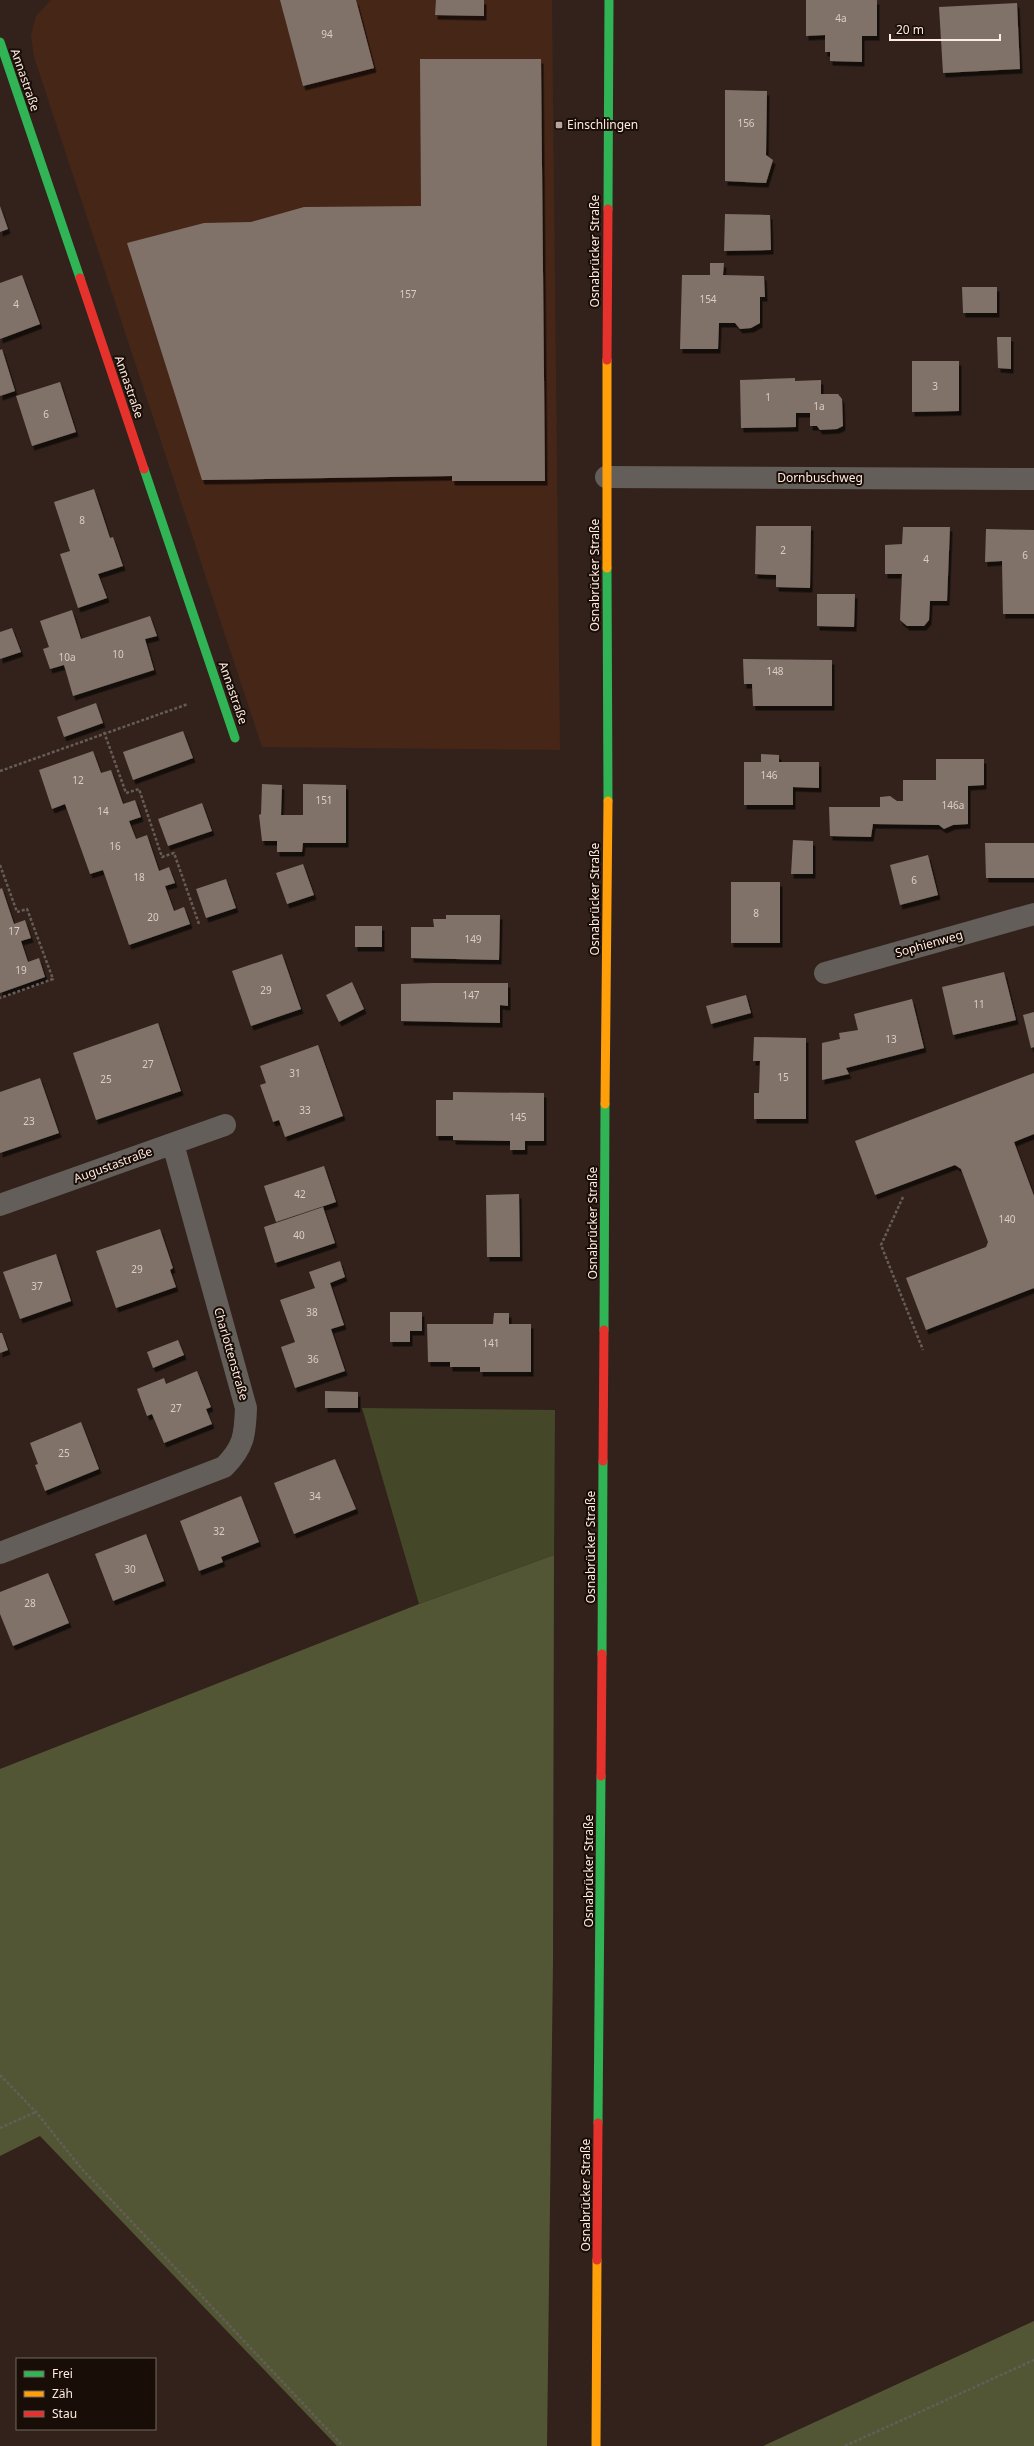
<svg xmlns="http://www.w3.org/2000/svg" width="1034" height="2446" font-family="'Noto Sans',sans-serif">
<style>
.built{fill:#462617}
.green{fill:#444728}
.forest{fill:#525635}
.building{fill:#807169;filter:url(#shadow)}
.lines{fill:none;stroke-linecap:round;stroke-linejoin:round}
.path{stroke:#655d57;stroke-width:2.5;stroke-dasharray:3 2;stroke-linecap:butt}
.street{stroke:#635e59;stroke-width:22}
.fast{stroke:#30b455;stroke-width:9}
.slow{stroke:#ff9f0a;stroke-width:9}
.jam{stroke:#e5322d;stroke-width:9}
.poi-dot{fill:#b7a59c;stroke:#190d07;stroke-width:1.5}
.labels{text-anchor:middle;stroke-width:4;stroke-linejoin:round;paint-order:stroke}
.number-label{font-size:10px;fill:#deccc4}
.street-label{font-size:12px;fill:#feebe2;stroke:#190d07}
.poi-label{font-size:12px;fill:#feebe2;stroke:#190d07;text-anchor:start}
</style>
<defs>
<filter id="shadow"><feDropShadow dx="2.5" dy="4.5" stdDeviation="0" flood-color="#0009"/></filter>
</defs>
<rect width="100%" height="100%" fill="#32221b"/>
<!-- built -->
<path class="built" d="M51 0H552L560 750 262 747 34 57 31 35 36 16Z"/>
<!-- green -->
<path class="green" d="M362 1408 555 1410 554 1555 419 1604Z"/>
<!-- forest -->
<path class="forest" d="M554 1555 553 1962 547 2446H337L40 2136 0 2156V1769L419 1604Z
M1034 2321V2446H763Z"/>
<!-- building -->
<path class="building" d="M280 0H356L374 68 303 86Z
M436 0H484V16L435 15Z
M806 0H877V36H862V62L830 61V52H825V35L806 36Z
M1017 3 1020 69 943 73 939 7Z
M420 59H541L545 481H452V476L202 480 127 243 204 223 251 222 304 207 421 206Z
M725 90 767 91 766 155 773 160 766 183 725 181Z
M0 206 8 229 0 232Z
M725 214 770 215 771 250 724 251Z
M710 263H724L723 275 764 276 765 297H760V323L751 328 740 329 735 323H719L718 349H680L682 275H710Z
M22 275 40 324 0 339V283Z
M962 287H997V313H963Z
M997 337H1011V369L998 368Z
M2 349 15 391 0 396V350Z
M912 361H959V411L912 412Z
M795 378V381L821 380V394H838L842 399 843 426 837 429 820 430 817 426H810V413H796V427L741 428 740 380Z
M60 382 76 432 32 446 16 396Z
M94 489 110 538 113 537 123 566 98 574 107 598 78 608 60 554 70 551 54 502Z
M756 526H811L810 588 776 587V575L755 574Z
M903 527H950L947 601H930L929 620 924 626H907L900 620 902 574H885V545L902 544Z
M986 529 1034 530V614H1003L1002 561 985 562Z
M817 594H855L854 627 817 626Z
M72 610 81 639 150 616 157 636 145 639 154 670 73 696 64 665 50 669 43 649 49 647 40 621Z
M12 628 21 652 0 659V632Z
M743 659 832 660V706H753L752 684H744Z
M96 703 103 723 64 737 57 717Z
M183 731 193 758 133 780 123 752Z
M93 751 101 773 111 770 123 804 135 800 141 817 129 821 136 839 147 835 159 871 169 867 175 883 165 886 174 911 184 907 190 924 129 945 103 870 90 874 65 804 52 809 39 770Z
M761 754 779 755V762H819V788L793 787V805H744V762H761Z
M936 759H984V785L968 786V824L953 825 944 829 939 825 873 824 871 837 830 836 829 807H880V797L890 796 897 801H903V780H936Z
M262 784 282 785 281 815H303V784L346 785V843H303L302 852H277V841H262L259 815 261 814Z
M202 803 212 831 168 846 158 819Z
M793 840 813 841V874H791Z
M985 843H1034V878H986Z
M928 855 938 895 900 905 890 865Z
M303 864 314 895 287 904 276 873Z
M226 879 236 908 206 918 196 889Z
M731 882H780V943H731Z
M2 888 14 924 25 920 31 938 21 941 28 962 39 958 45 977 0 993V889Z
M446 915H500L499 960 411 958V927H434L433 919H446Z
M355 926H382V947H355Z
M282 954 301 1009 251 1026 232 971Z
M1004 972 1016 1020 953 1035 942 987Z
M352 982 364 1009 339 1022 326 995Z
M433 983H508V1006L500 1005V1023L401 1021V984Z
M746 995 751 1013 711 1024 706 1006Z
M912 999 924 1048 846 1068 849 1074 822 1080V1043L840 1039 839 1033 858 1030 854 1014Z
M1034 1012V1047L1031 1048 1023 1015Z
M158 1023 181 1091 96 1120 73 1053Z
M754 1037 806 1038V1119H754V1093H759L760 1061H753Z
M318 1045 343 1116 285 1137 279 1120 273 1122 260 1085 266 1083 260 1066Z
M1034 1073V1134L1014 1142 1034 1196V1288L926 1330 906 1278 986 1247 988 1242 961 1169 955 1165 875 1195 855 1141Z
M40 1078 59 1133 0 1153V1092Z
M453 1092 544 1093V1141H525V1150H510V1141L453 1140V1136H436V1100H453Z
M324 1166 336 1202 276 1222 264 1186Z
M519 1194 520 1257H487L486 1195Z
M323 1207 335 1243 275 1263 264 1227Z
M160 1229 173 1268 170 1270 176 1287 116 1308 96 1251Z
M56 1254 71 1301 20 1319 3 1272Z
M340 1261 345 1277 330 1283 344 1325 331 1329 345 1371 295 1388 281 1347 295 1342 280 1300 315 1288 309 1272Z
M390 1312H422V1331H410V1342H390Z
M494 1313H509V1324H531V1372H480V1367H450V1362H428L427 1324H493Z
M0 1333H2L8 1350 0 1353Z
M178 1340 184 1355 153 1368 147 1352Z
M197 1371 211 1407 206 1409 212 1424 164 1443 152 1414 147 1416 137 1389 164 1378 166 1384Z
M325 1391 358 1392V1408H325Z
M81 1422 99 1469 45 1491 35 1465 38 1464 30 1443Z
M335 1459 356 1509 294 1534 274 1483Z
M241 1496 259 1542 221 1557 223 1562 199 1571 180 1521Z
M146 1534 164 1581 113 1601 95 1554Z
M48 1573 69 1623 13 1646 0 1614V1592Z"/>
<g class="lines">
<!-- path -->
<path class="path" d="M104 732 126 793 139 789 162 857 174 853 199 924
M0 771 188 704
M0 865 17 912 27 909 53 979 0 998
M903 1197 881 1245 923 1350
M0 2075 36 2112 81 2168 343 2446
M0 2128 36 2112
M845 2446 1034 2360"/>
<!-- street -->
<path class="street" d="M606 477 1034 479
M825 973 1034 914
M0 1205 225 1125
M0 1553 224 1467C244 1447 245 1435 246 1408L173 1144"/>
<!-- fast -->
<path class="fast" d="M0 42 80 278
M608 209 609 0
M144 469 235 738
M607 568 608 801
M604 1330 605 1104
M602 1654 603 1461
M598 2123 601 1776"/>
<!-- slow -->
<path class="slow" d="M607 568V360
M605 1104 608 801
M596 2446 597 2260"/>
<!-- jam -->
<path class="jam" d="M80 278 144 469
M607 360 608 209
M603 1461 604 1330
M601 1776 602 1654
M597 2260 598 2123"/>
</g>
<!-- markers -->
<rect class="poi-dot" x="555" y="121" width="8" height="8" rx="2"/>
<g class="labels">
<!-- number labels -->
<g class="number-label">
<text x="841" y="22">4a</text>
<text x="327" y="38">94</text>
<text x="746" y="127">156</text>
<text x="408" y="298">157</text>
<text x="708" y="303">154</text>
<text x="16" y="308">4</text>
<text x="935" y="390">3</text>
<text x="768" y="401">1</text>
<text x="819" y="410">1a</text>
<text x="46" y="418">6</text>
<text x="82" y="524">8</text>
<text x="783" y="554">2</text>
<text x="1025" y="559">6</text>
<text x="926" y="563">4</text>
<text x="118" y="658">10</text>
<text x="67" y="661">10a</text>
<text x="775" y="675">148</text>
<text x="769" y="779">146</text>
<text x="78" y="784">12</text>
<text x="324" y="804">151</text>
<text x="953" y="809">146a</text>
<text x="103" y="815">14</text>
<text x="115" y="850">16</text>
<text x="139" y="881">18</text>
<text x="914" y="884">6</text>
<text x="756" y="917">8</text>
<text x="153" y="921">20</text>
<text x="14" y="935">17</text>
<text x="473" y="943">149</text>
<text x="21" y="974">19</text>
<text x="266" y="994">29</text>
<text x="471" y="999">147</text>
<text x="979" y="1008">11</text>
<text x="891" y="1043">13</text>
<text x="148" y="1068">27</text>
<text x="295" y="1077">31</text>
<text x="783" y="1081">15</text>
<text x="106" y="1083">25</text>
<text x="305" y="1114">33</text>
<text x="518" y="1121">145</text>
<text x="29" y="1125">23</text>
<text x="300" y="1198">42</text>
<text x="1007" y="1223">140</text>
<text x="299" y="1239">40</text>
<text x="137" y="1273">29</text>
<text x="37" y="1290">37</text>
<text x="312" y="1316">38</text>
<text x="491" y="1347">141</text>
<text x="313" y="1363">36</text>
<text x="176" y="1412">27</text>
<text x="64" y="1457">25</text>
<text x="315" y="1500">34</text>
<text x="219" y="1535">32</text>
<text x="130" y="1573">30</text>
<text x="30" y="1607">28</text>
</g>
<!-- street labels -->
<g class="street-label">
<text transform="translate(25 80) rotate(71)" y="4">Annastraße</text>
<text transform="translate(595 251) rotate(-90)" y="4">Osnabrücker Straße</text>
<text transform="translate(129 387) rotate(71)" y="4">Annastraße</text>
<text x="820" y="482">Dornbuschweg</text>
<text transform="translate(595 575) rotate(-90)" y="4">Osnabrücker Straße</text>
<text transform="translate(233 693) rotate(71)" y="4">Annastraße</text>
<text transform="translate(595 899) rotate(-90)" y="4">Osnabrücker Straße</text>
<text transform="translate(929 944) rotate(-16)" y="4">Sophienweg</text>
<text transform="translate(113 1165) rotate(-20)" y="4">Augustastraße</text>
<text transform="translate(593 1223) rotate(-90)" y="4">Osnabrücker Straße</text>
<text transform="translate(231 1354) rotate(74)" y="4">Charlottenstraße</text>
<text transform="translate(591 1547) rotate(-90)" y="4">Osnabrücker Straße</text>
<text transform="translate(589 1871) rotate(-90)" y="4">Osnabrücker Straße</text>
<text transform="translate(586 2195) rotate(-90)" y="4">Osnabrücker Straße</text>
</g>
<!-- poi labels -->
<g class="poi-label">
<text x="567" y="129">Einschlingen</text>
</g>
</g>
<!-- legend -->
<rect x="16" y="2358" width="140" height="72" fill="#190d07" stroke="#75665f"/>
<rect x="24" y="2371" width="20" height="6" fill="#30b455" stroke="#75665f"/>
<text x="52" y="2378" font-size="12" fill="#feebe2">Frei</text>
<rect x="24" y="2391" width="20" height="6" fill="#ff9f0a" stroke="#75665f"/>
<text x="52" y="2398" font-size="12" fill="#feebe2">Zäh</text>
<rect x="24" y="2411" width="20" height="6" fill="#e5322d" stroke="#75665f"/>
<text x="52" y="2418" font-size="12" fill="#feebe2">Stau</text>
<!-- scale -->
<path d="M890 34v6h110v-6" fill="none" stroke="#feebe2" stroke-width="2"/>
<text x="896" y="34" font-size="12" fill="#feebe2" stroke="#190d07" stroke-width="3" paint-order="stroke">20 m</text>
</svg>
